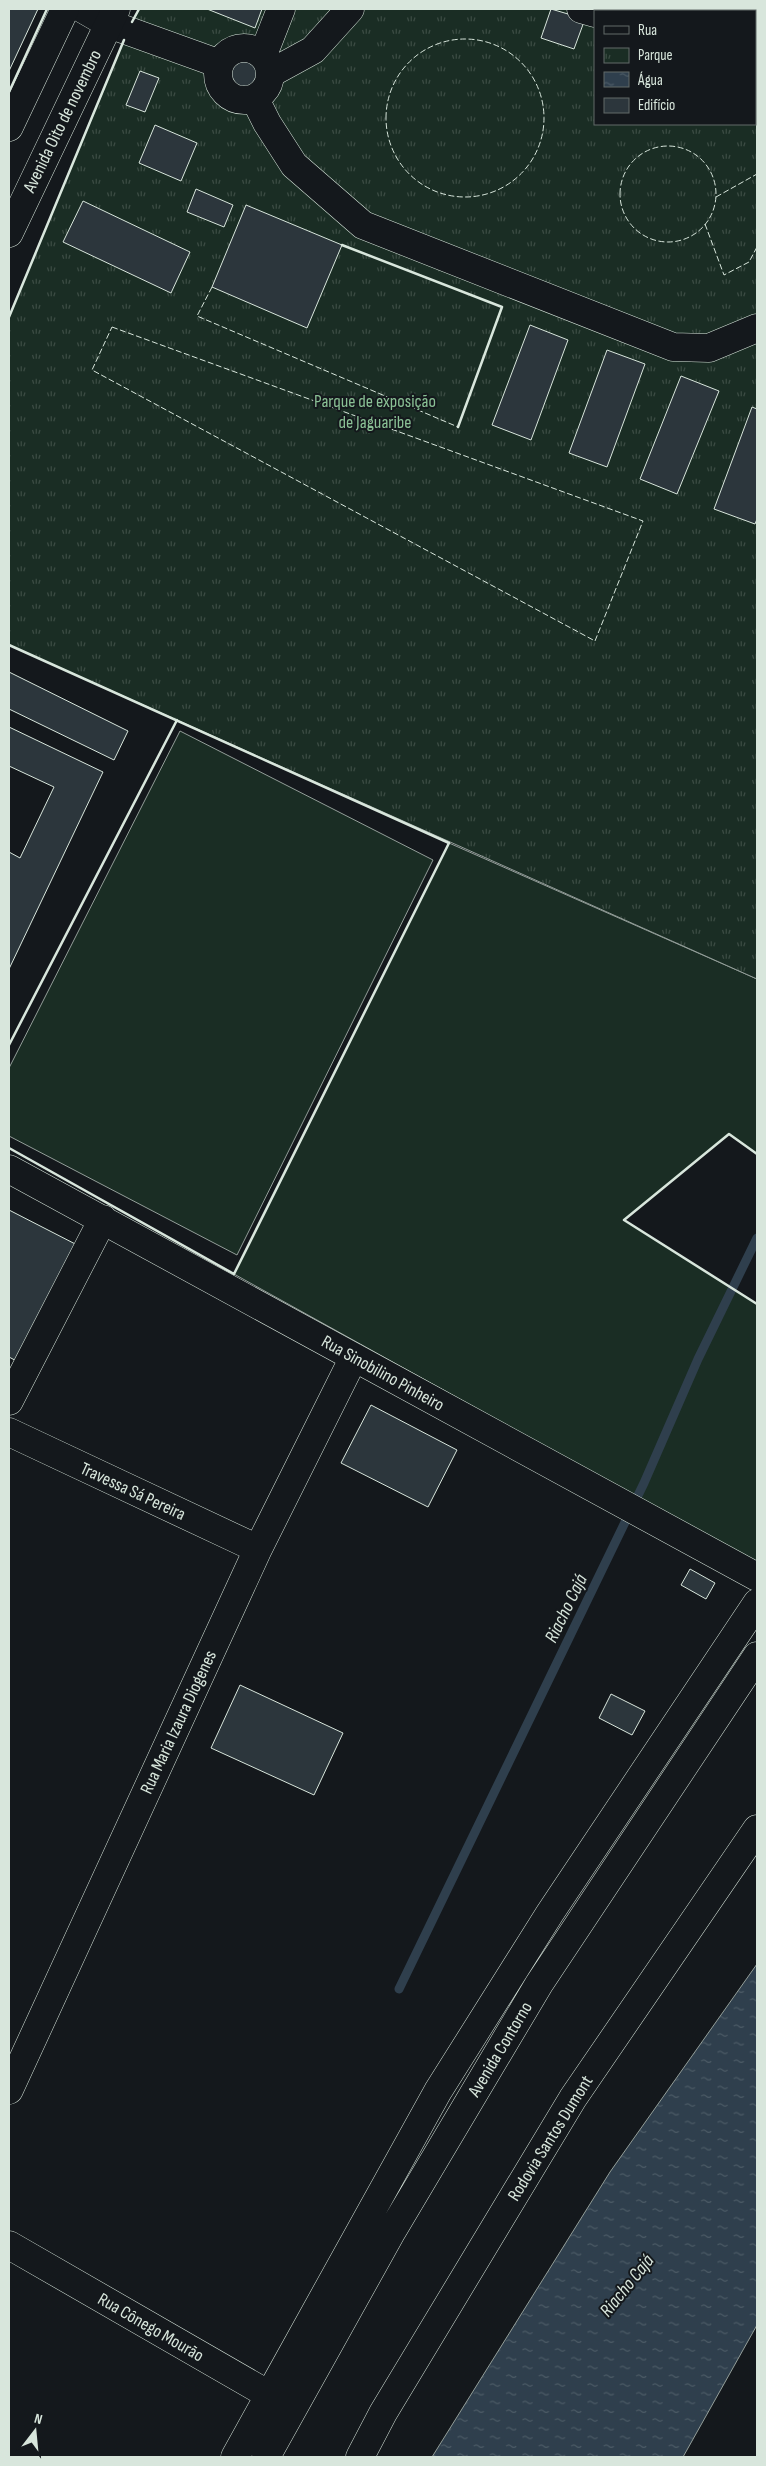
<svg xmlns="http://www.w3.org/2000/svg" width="766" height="2466" font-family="'Sofia Sans Condensed',sans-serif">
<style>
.grass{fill:#1a2d24;stroke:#939e99}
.park{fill:url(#park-tufts);stroke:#939e99;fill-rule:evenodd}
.water{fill:url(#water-ripples);stroke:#939e99}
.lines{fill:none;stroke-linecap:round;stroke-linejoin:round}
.stream{stroke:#2f3f4d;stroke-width:9}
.building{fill:#2c363c;stroke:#d8e6dc}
.minor-casing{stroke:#d8e6dc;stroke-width:29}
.major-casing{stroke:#d8e6dc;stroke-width:29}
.highway-casing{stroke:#d8e6dc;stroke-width:29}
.minor{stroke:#14181c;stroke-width:28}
.major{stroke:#14181c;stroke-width:28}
.highway{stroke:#14181c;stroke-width:28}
.fence{stroke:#d8e6dc;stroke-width:1;stroke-dasharray:6 2.5;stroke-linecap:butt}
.wall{stroke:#d8e6dc;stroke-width:2.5}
.labels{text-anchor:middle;stroke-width:4;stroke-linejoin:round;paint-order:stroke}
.street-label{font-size:18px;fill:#d8e6dc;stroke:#14181c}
.park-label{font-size:18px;fill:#8ac095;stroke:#14181c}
.water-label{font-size:19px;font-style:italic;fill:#d8e6dc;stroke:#14181c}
</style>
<defs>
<pattern id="park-tufts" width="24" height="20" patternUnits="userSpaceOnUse" patternTransform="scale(1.25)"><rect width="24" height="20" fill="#1a2d24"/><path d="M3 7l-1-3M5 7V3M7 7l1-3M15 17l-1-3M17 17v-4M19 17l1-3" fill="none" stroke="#3b4b43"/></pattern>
<pattern id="water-ripples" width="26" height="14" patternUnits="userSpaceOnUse" patternTransform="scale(1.25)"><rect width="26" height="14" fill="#2f3f4d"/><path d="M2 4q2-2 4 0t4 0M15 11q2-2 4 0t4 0" fill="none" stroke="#4c5b66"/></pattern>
</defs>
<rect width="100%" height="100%" fill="#14181c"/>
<!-- grass -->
<path class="grass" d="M180 731 433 860 237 1255 9 1136V1068Z
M449 843 757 979V1154L729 1134 624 1220 757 1304V1564L234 1274Z"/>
<!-- park -->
<path class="park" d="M139 9H757V979L9 645V317L128 31ZM595 11H755V124H595Z"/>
<!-- water -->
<path class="water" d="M757 1964V2325L683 2457H432L610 2172Z"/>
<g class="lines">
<!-- stream -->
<path class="stream" d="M399 1989 644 1483 698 1359 757 1238"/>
</g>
<!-- building -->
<path class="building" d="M9 9H38L9 71Z
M207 9H262L255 28Z
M551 9 585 19 574 49 541 38Z
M225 74a19 19 0 1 1 38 0a19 19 0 1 1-38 0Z
M140 71 159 78 145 112 126 105Z
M155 125 197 143 181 181 139 163Z
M196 189 233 205 224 227 187 212Z
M83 201 190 252 171 293 63 242Z
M246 205 342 245 307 328 212 287Z
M530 325 568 340 531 440 492 425Z
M607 350 645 364 607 467 569 453Z
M681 376 719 391 677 494 640 479Z
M752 407 757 409V519L755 524 714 509Z
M9 672 128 731 114 760 9 709Z
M9 727 103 772 9 969V852L20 858 54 787 9 766Z
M9 1210 85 1249 24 1365 9 1357Z
M371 1405 457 1450 428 1507 341 1463Z
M690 1569 715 1583 706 1599 681 1585Z
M240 1685 343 1733 314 1795 211 1748Z
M611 1694 645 1711 632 1735 599 1718Z"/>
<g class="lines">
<!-- minor casing -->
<g class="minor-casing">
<path id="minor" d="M83 9 109 24 220 64
M581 9 595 13
M218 74a26 26 0 1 1 52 0a26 26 0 1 1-52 0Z
M263 55 281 9
M271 73 313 50 350 9
M755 83 757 85
M255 99 267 123 294 165 363 225 673 347 709 348 757 328
M9 1169 757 1577
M9 1401 103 1219
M9 1432 258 1549
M9 2090 258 1549 354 1357
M9 2245 285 2404
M235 2457 438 2091 550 1913 757 1603
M266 2457 392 2231 539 1984 757 1656"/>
</g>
<!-- major casing -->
<g class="major-casing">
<path id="major" d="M9 127 65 9
M9 233 116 9"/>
</g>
<!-- highway casing -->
<g class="highway-casing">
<path id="highway" d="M360 2457 383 2413 573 2098 757 1829"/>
</g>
<!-- minor -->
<use href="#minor" class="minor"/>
<!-- major -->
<use href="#major" class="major"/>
<!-- highway -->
<use href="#highway" class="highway"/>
<!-- fence -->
<path class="fence" d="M386 118a79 79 0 1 1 158 0a79 79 0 1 1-158 0Z
M620 194a48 48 0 1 1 96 0a48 48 0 1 1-96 0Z
M716 197 757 174
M705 224 724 275 749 262 757 247
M212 287 197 316 458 427
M112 327 643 521 595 641 92 370Z"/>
<!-- wall -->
<path class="wall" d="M132 22 139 9
M9 92 47 9
M342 245 502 307 458 427
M9 317 124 40
M9 645 449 843 234 1274 9 1148
M9 1045 177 720
M757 1154 729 1134 624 1220 757 1304"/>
</g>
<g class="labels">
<!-- street labels -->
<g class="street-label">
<text transform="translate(62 121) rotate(-64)" y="6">Avenida Oito de novembro</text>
<text transform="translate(383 1373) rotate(29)" y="6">Rua Sinobilino Pinheiro</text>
<text transform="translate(133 1491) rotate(25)" y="6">Travessa Sá Pereira</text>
<text transform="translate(178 1722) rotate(-65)" y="6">Rua Maria Izaura Diogenes</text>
<text transform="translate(500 2049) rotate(-59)" y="6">Avenida Contorno</text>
<text transform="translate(550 2138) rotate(-58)" y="6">Rodovia Santos Dumont</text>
<text transform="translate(151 2327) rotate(30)" y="6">Rua Cônego Mourão</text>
</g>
<!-- park labels -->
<g class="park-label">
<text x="375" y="407">Parque de exposição<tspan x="375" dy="21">de Jaguaribe</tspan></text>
</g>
<!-- water labels -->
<g class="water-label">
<text transform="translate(565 1608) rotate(-64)" y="7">Riacho Cajá</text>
<text transform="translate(626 2285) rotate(-51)" y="7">Riacho Cajá</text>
</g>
</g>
<!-- border -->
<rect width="766" height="2466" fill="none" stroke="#d8e6dc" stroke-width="20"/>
<!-- legend -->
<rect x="594" y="10" width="162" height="115" fill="#14181c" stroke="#626a69"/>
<rect x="604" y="26" width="25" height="8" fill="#14181c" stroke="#626a69"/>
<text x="638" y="35" font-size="15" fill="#d8e6dc">Rua</text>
<rect x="604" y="48" width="25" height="15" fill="url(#park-tufts)" stroke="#626a69"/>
<text x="638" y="60" font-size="15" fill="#d8e6dc">Parque</text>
<rect x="604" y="72" width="25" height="15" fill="url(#water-ripples)" stroke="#626a69"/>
<text x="638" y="85" font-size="15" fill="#d8e6dc">Água</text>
<rect x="604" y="98" width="25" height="15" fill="#2c363c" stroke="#626a69"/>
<text x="638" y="110" font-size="15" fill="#d8e6dc">Edifício</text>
<!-- north arrow -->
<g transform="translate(35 2431) rotate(16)" stroke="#14181c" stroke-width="4" paint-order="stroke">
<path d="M0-4L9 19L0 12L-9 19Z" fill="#d8e6dc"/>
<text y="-8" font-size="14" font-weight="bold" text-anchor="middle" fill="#d8e6dc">N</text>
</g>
</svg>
